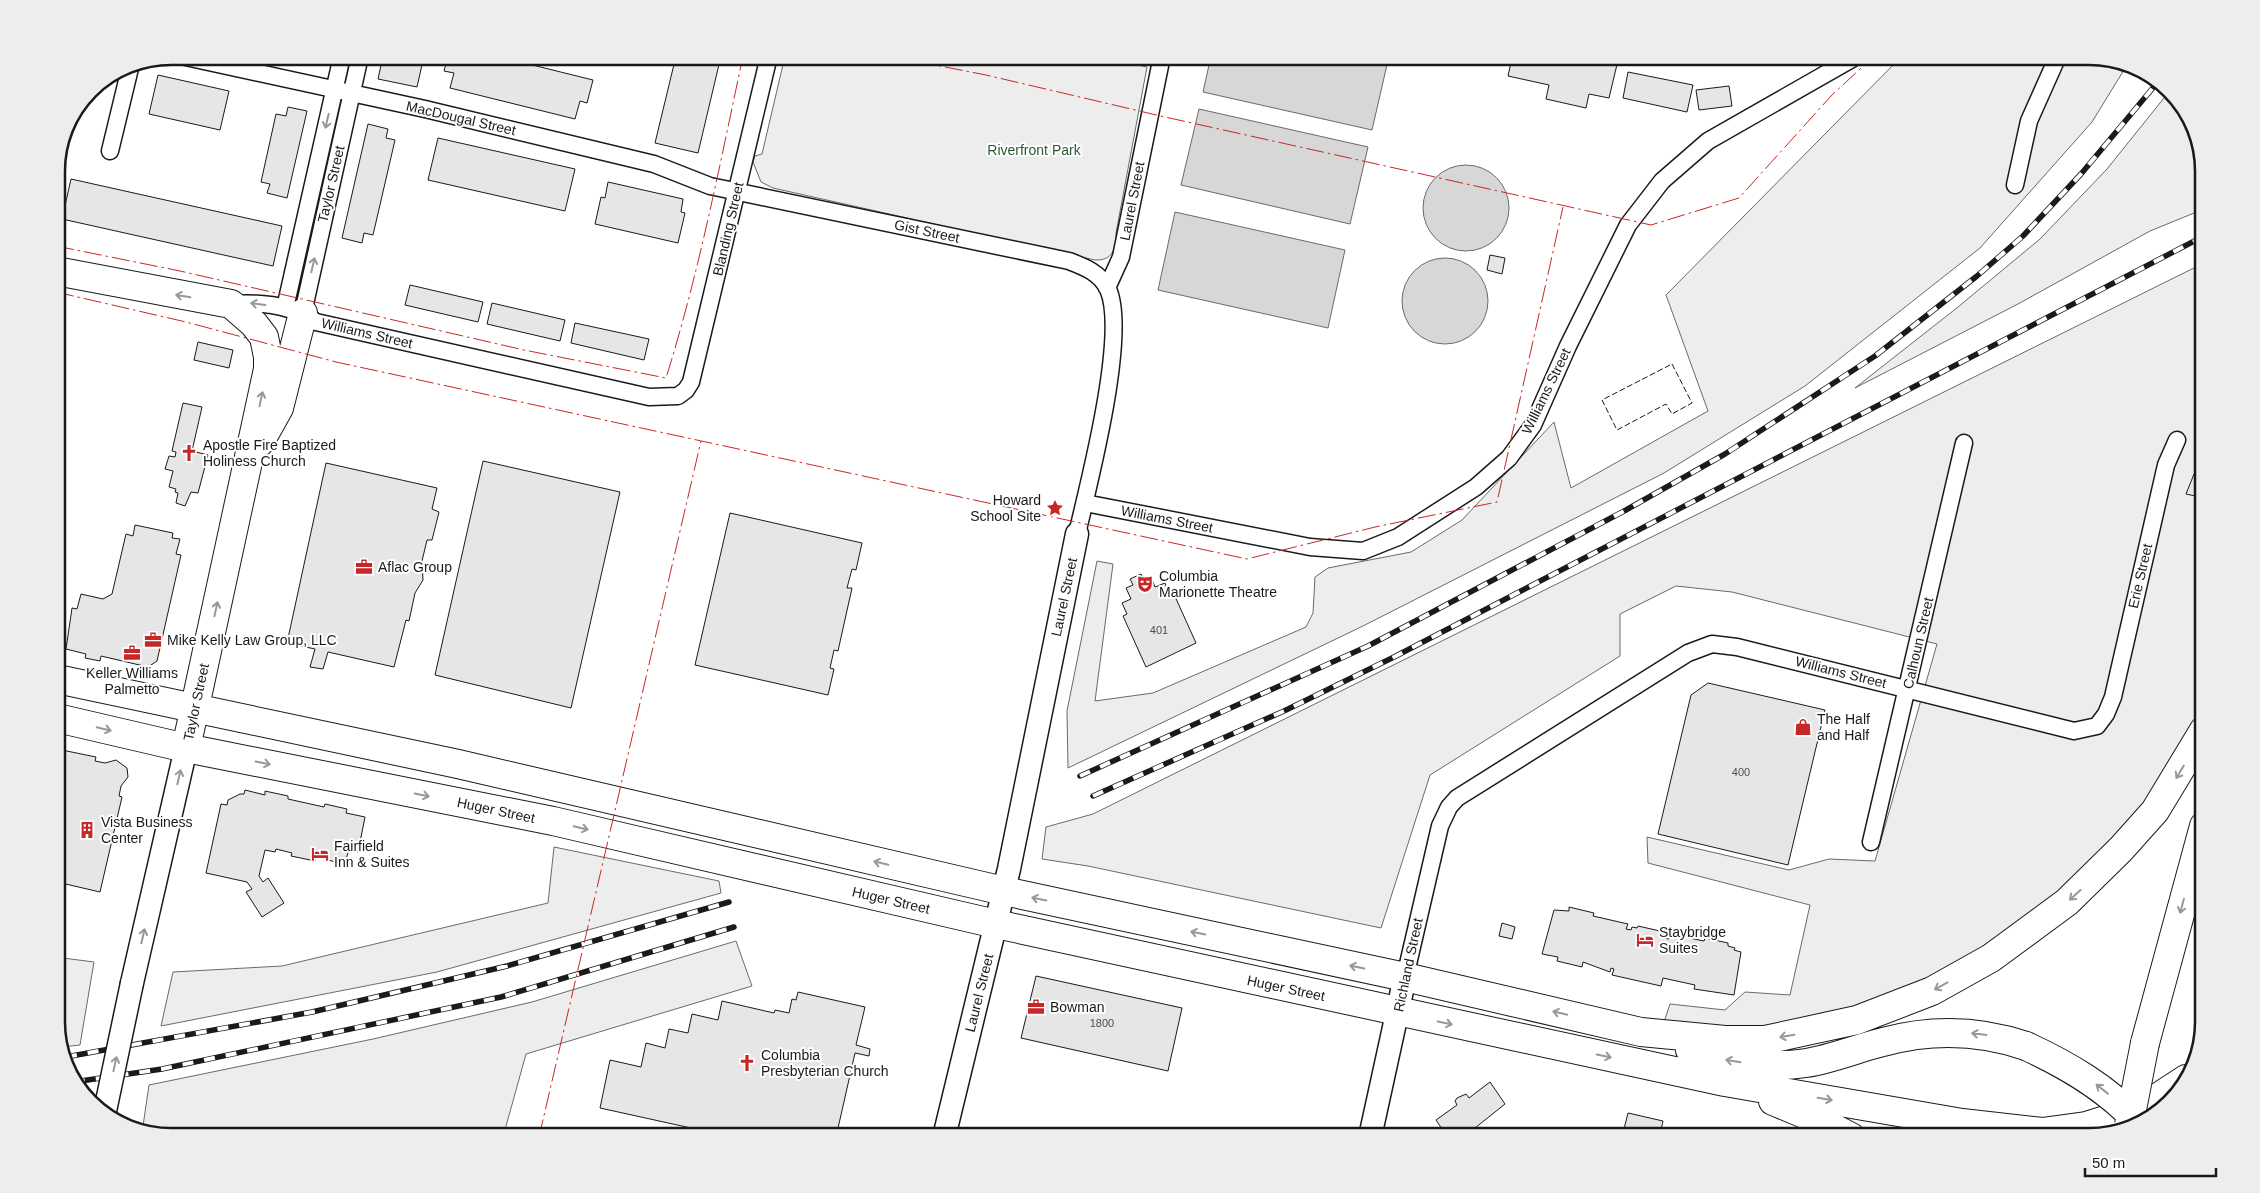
<svg xmlns="http://www.w3.org/2000/svg" width="2260" height="1193" font-family="Helvetica,sans-serif">
<style>
.green{fill:#ededed;stroke:#6a6a6a}
.water{fill:#d7d7d7;stroke:#6a6a6a}
.building{fill:#e6e6e6;stroke:#1a1a1a}
.lines{fill:none;stroke-linecap:round;stroke-linejoin:round}
.street-casing{stroke:#1a1a1a;stroke-width:19}
.secondary-casing{stroke:#1a1a1a;stroke-width:25}
.highway-casing{stroke:#1a1a1a;stroke-width:30}
.street{stroke:#fff;stroke-width:16}
.secondary{stroke:#fff;stroke-width:22}
.highway{stroke:#fff;stroke-width:28}
.rail-casing{stroke:#1a1a1a;stroke-width:5.5}
.rail{stroke:#fff;stroke-width:4;stroke-dasharray:11;stroke-linecap:butt}
.secondary-bridge-casing{stroke:#1a1a1a;stroke-width:25;stroke-linecap:butt}
.highway-bridge-casing{stroke:#1a1a1a;stroke-width:30;stroke-linecap:butt}
.secondary-bridge{stroke:#fff;stroke-width:22}
.highway-bridge{stroke:#fff;stroke-width:28}
.fence{stroke:#1a1a1a;stroke-width:1;stroke-dasharray:6 2.5;stroke-linecap:butt}
.power{stroke:#c62828;stroke-width:1;stroke-dasharray:18 4 2.5 4;stroke-linecap:butt}
.oneway{stroke:#989898}
.labels{text-anchor:middle;stroke-width:4;stroke-linejoin:round;paint-order:stroke}
.number-label{font-size:11px;fill:#4d4d4d}
.street-label{font-size:14px;fill:#1a1a1a;stroke:#fff}
.park-label{font-size:14px;fill:#2b5a34;stroke:#fff}
.poi-label{font-size:14px;fill:#1a1a1a;stroke:#fff;text-anchor:start}
.rim{fill:none;stroke:#1a1a1a;stroke-width:2.5}
</style>
<rect width="100%" height="100%" fill="#fff"/>
<!-- green -->
<path class="green" d="M785 56H1096L1147 67 1116 233C1116 248 1113 261 1095 260L773 188 761 182 753 162 755 156 762 154Z
M1902 56H2089L2127 65 2092 122 1980 248 1805 386 1664 473 1363 626 1068 768 1067 711 1097 561 1113 564 1095 701 1153 693 1306 627 1313 613 1315 577 1328 568 1411 552 1462 520 1554 422 1571 488 1708 411 1666 295Z
M2168 93 2185 108 2204 164V209L2150 231 2018 304 1855 388 1958 307 2040 239 2107 169Z
M2204 263V702L2192 730 2153 795 2063 892 1989 944 1925 982 1867 1007 1756 1032 1664 1022 1670 1004 1725 1010 1745 992 1790 995 1810 905 1648 863 1647 837 1789 870 1829 859 1875 861 1937 644 1732 592 1676 586 1620 614V656L1430 775 1381 928 1088 866 1042 859 1046 827 1093 814Z
M554 847 719 881 721 893 437 972 161 1026 173 972 282 966 548 903Z
M736 941 752 986 526 1054 503 1137H187L143 1126 149 1085 373 1039 532 1002Z
M63 958 94 962 80 1045 62 1047C53 1019 54 986 63 958Z"/>
<!-- water -->
<path class="water" d="M1211 56H1389L1372 130 1203 92Z
M1199 109 1368 147 1350 224 1181 185Z
M1423 208a43 43 0 1 1 86 0a43 43 0 1 1-86 0Z
M1175 212 1345 250 1328 328 1158 290Z
M1402 301a43 43 0 1 1 86 0a43 43 0 1 1-86 0Z"/>
<!-- building -->
<path class="building" d="M279 56H317L315 64Z
M383 56H424L417 87 378 79Z
M448 56H496L593 80 587 103 580 101 575 119 450 88 454 73 444 71Z
M676 56H721L698 153 655 143Z
M1505 56H1619L1609 98 1589 94 1586 108 1546 99 1549 85 1508 76 1512 58Z
M1628 72 1693 85 1687 112 1623 98Z
M158 75 229 91 220 130 149 114Z
M1729 86 1732 106 1699 110 1696 90Z
M288 107 307 111 287 198 267 193 270 184 261 182 276 114 286 116Z
M368 124 388 129 386 138 395 140 373 235 364 233 362 243 342 238Z
M438 138 575 169 565 211 428 180Z
M71 179 282 226 273 266 62 219Z
M608 182 683 199 681 212 685 213 678 243 595 224 601 197 605 198Z
M1490 255 1505 258 1502 274 1487 270Z
M410 285 483 302 478 322 405 305Z
M492 303 565 320 560 341 487 324Z
M575 323 649 339 644 360 571 343Z
M198 342 233 350 229 368 194 360Z
M183 403 202 407 192 451 208 455 198 493 191 492 185 506 176 503 178 493 175 492 176 489 169 487 173 471 165 469 169 456 175 457 176 452 172 451Z
M483 461 620 492 571 708 435 675Z
M326 463 437 488 432 509 439 512 432 540H427L422 561 423 580 415 593 409 621 406 620 394 667 328 652 323 669 310 667 315 649 287 643Z
M2194 474 2204 477V498L2186 494Z
M730 513 862 543 856 570 852 569 847 588H852L838 651 834 650 830 668 834 669 828 695 695 665Z
M135 525 173 533 172 538 180 539 176 554 181 555 157 661 148 667 101 656 100 661 85 658 86 654 66 649 72 608 77 609 81 594 103 599 112 594 126 534 133 536Z
M1141 574 1144 580 1151 577 1155 587 1165 583 1169 593 1173 592 1196 643 1146 667 1123 616 1127 614 1122 603 1131 599 1126 588 1133 585 1130 579Z
M1708 683 1825 710 1788 865 1658 834 1691 695Z
M57 749 96 757 95 761 105 763 116 760 127 768 128 777 121 786 119 796 122 797 100 892 57 882V840L61 819 57 817Z
M245 790 265 795V791L288 796V799L324 807 325 804 347 809 346 813 365 817 358 852 349 850 346 859 337 857 336 862 316 857 315 861 291 856 292 853 276 849 275 852 265 850 259 876 263 882 268 878 284 903 262 917 246 892 252 889 247 882 206 873 221 804 227 805 228 800 240 794H244Z
M1569 907 1594 913 1593 916 1628 924 1626 929 1631 930 1632 927 1637 928 1638 926 1660 931V933L1664 934 1663 938 1669 939 1670 934 1704 941 1705 938 1728 943V946L1735 948 1734 950 1741 952 1734 995 1694 989 1695 985 1663 978 1661 986 1612 975 1614 969 1611 968 1610 972 1583 962 1582 967 1557 961 1558 957 1542 954 1554 910 1569 911Z
M1502 923 1515 927 1512 939 1499 936Z
M1036 976 1182 1008 1168 1071 1021 1038Z
M798 992 865 1007 856 1045 870 1049 869 1056 855 1053 836 1137H732L600 1108 610 1060 641 1067 646 1043 665 1048 669 1029 688 1033 692 1014 718 1020 722 1001 774 1013 775 1010 789 1013 792 999 796 1000Z
M1490 1082 1505 1104 1470 1132 1468 1129 1456 1137H1432L1442 1129 1436 1120 1457 1105 1455 1101 1457 1098 1466 1094 1469 1098Z
M1628 1113 1663 1121 1661 1130 1692 1137H1622Z
M1704 1130 1733 1137H1702Z
M1042 1132 1064 1137H1041Z"/>
<g class="lines">
<!-- street casing -->
<g class="street-casing">
<path id="street" d="M181 56 425 109 654 164 710 186 1069 261C1085 267 1100 273 1108 289 1128 334 1089 482 1077 534
M110 151 131 64
M2015 185 2029 121 2058 56
M1107 288 1121 257 1162 56
M231 304C260 302 292 305 316 322L649 397 678 396 686 390 691 382 769 56
M285 308 342 56
M303 313 360 56
M1085 503 1310 547 1363 551 1398 537 1476 487 1509 458 1533 425 1568 346 1628 225 1662 181 1708 141 1857 56
M1871 842 1964 443
M1405 977 1440 826 1449 807 1457 798 1688 653 1712 644 1737 647 2074 731 2097 726 2106 714 2113 697 2166 465 2177 440"/>
</g>
<!-- secondary casing -->
<g class="secondary-casing">
<path id="secondary" d="M132 983 186 748
M944 1137 1009 869 1077 534
M1370 1137 1405 977"/>
</g>
<!-- highway casing -->
<g class="highway-casing">
<path id="highway" d="M56 271 231 304 254 324 264 337 268 357V369L186 748
M260 442 279 408 303 313
M57 679 458 764 1004 891 1405 977 1641 1032 1725 1040H1765L1857 1020 1932 991 1991 958 2067 902 2121 849 2155 811 2204 730
M57 718 186 748 553 821 996 924 1725 1082 1962 1123 2042 1132 2086 1126 2140 1109 2186 1079
M2145 1043 2204 826
M1690 1050C1726 1061 1768 1069 1806 1063 1832 1059 1858 1048 1883 1042 1931 1029 1979 1030 2026 1046
M1773 1101 1814 1118 1851 1137"/>
</g>
<!-- street -->
<use href="#street" class="street"/>
<!-- secondary -->
<use href="#secondary" class="secondary"/>
<!-- highway -->
<use href="#highway" class="highway"/>
<!-- rail casing -->
<g class="rail-casing">
<path id="rail" d="M1080 776 1368 646 1626 510 1725 454 1875 356 1977 276 2023 236 2081 174 2157 83
M1093 796 1284 711 1394 657 2204 236
M66 1057 312 1012 507 966 729 902
M74 1082 162 1069 501 997 734 927"/>
</g>
<!-- rail -->
<use href="#rail" class="rail"/>
<!-- secondary-bridge casing -->
<g class="secondary-bridge-casing">
<path id="secondary-bridge" d="M105 1111 132 983"/>
</g>
<!-- highway-bridge casing -->
<g class="highway-bridge-casing">
<path id="highway-bridge" d="M2026 1046C2067 1065 2107 1088 2138 1122
M2129 1125 2145 1043"/>
</g>
<!-- secondary-bridge -->
<use href="#secondary-bridge" class="secondary-bridge"/>
<!-- highway-bridge -->
<use href="#highway-bridge" class="highway-bridge"/>
<!-- fence -->
<path class="fence" d="M1672 364 1692 403 1672 414 1666 404 1617 430 1602 400Z"/>
<!-- power -->
<path class="power" d="M889 56 986 75 1165 117 1651 225 1739 198 1831 96 1874 56
M56 246 180 271 524 350 666 378C699 273 720 164 743 56
M56 292 186 322 336 362 1247 559 1375 527 1497 502 1563 207
M539 1137 701 441"/>
</g>
<!-- one-way arrows -->
<defs><path id="oneway-shaft" d="M-6 0H5M1.5-3L5.5 0L1.5 3" fill="none" stroke-width="1.6" stroke-linecap="round" stroke-linejoin="round" transform="scale(1.25)"/></defs>
<g class="oneway">
<use href="#oneway-shaft" transform="translate(327 121) rotate(103)"/>
<use href="#oneway-shaft" transform="translate(313 265) rotate(-77)"/>
<use href="#oneway-shaft" transform="translate(183 296) rotate(-170)"/>
<use href="#oneway-shaft" transform="translate(258 304) rotate(-172)"/>
<use href="#oneway-shaft" transform="translate(261 399) rotate(-78)"/>
<use href="#oneway-shaft" transform="translate(216 609) rotate(-78)"/>
<use href="#oneway-shaft" transform="translate(104 729) rotate(13)"/>
<use href="#oneway-shaft" transform="translate(263 763) rotate(11)"/>
<use href="#oneway-shaft" transform="translate(2180 772) rotate(121)"/>
<use href="#oneway-shaft" transform="translate(179 777) rotate(-77)"/>
<use href="#oneway-shaft" transform="translate(422 795) rotate(11)"/>
<use href="#oneway-shaft" transform="translate(581 828) rotate(13)"/>
<use href="#oneway-shaft" transform="translate(881 863) rotate(-167)"/>
<use href="#oneway-shaft" transform="translate(2075 895) rotate(138)"/>
<use href="#oneway-shaft" transform="translate(1039 899) rotate(-168)"/>
<use href="#oneway-shaft" transform="translate(2182 906) rotate(105)"/>
<use href="#oneway-shaft" transform="translate(1198 933) rotate(-168)"/>
<use href="#oneway-shaft" transform="translate(143 936) rotate(-77)"/>
<use href="#oneway-shaft" transform="translate(1357 967) rotate(-168)"/>
<use href="#oneway-shaft" transform="translate(1941 986) rotate(151)"/>
<use href="#oneway-shaft" transform="translate(1560 1013) rotate(-167)"/>
<use href="#oneway-shaft" transform="translate(1445 1023) rotate(12)"/>
<use href="#oneway-shaft" transform="translate(1979 1034) rotate(-173)"/>
<use href="#oneway-shaft" transform="translate(1787 1036) rotate(170)"/>
<use href="#oneway-shaft" transform="translate(1604 1056) rotate(12)"/>
<use href="#oneway-shaft" transform="translate(1733 1061) rotate(-171)"/>
<use href="#oneway-shaft" transform="translate(115 1064) rotate(-78)"/>
<use href="#oneway-shaft" transform="translate(2102 1089) rotate(-142)"/>
<use href="#oneway-shaft" transform="translate(1825 1099) rotate(9)"/>
</g>
<!-- icons -->
<defs>
<g id="church-bare" transform="scale(1.35)"><path d="M-1.2-6h2.4v3.5h3.3v2.4h-3.3V6h-2.4V-.1h-3.3v-2.4h3.3Z" fill="#c62828" stroke="#fff" stroke-width="2.5" paint-order="stroke"/></g>
<g id="sight-bare" transform="scale(1.35)"><path d="M0-6L1.8-2.2L6-1.7L2.9 1.2L3.7 5.4L0 3.3L-3.7 5.4L-2.9 1.2L-6-1.7L-1.8-2.2Z" fill="#c62828" stroke="#fff" stroke-width="2.5" paint-order="stroke"/></g>
<g id="office-bare" transform="scale(1.35)"><path d="M-6-3h4V-5.5h4V-3h4V5H-6ZM-1-4.5V-3h2v-1.5ZM-6 0V1H6V0Z" fill="#c62828" stroke="#fff" stroke-width="2.5" paint-order="stroke"/></g>
<g id="theatre-bare" transform="scale(1.35)"><path d="M-5-5.5Q0-4 5-5.5V0Q5 5 0 6Q-5 5-5 0ZM-3.3-2.5H-1v1.5H-3.3ZM1-2.5H3.3v1.5H1ZM-2.8 1Q0 5.5 2.8 1Z" fill="#c62828" stroke="#fff" stroke-width="2.5" paint-order="stroke"/></g>
<g id="shop-bare" transform="scale(1.35)"><path d="M-5-2.5h2.3a2.7 3.5 0 0 1 5.4 0H5L5.5 6h-11ZM-1.5-2.5h3a1.5 2.3 0 0 0-3 0Z" fill="#c62828" stroke="#fff" stroke-width="2.5" paint-order="stroke"/></g>
<g id="building-bare" transform="scale(1.35)"><path d="M-4-6H4V6H1V3H-1V6H-4ZM-2.5-4.3h1.7v1.8h-1.7ZM.8-4.3h1.7v1.8H.8ZM-2.5-1h1.7V.8h-1.7ZM.8-1h1.7V.8H.8Z" fill="#c62828" stroke="#fff" stroke-width="2.5" paint-order="stroke"/></g>
<g id="hotel-bare" transform="scale(1.35)"><path d="M-6-4.5h1.5V1H6V5H4.5V3h-9V5H-6ZM-4 0a1.8 1.8 0 1 1 3.6 0ZM.5 0V-2.5h3Q6-2.5 6 0Z" fill="#c62828" stroke="#fff" stroke-width="2.5" paint-order="stroke"/></g>
</defs>
<g fill-rule="evenodd">
<use href="#church-bare" x="189" y="453"/>
<use href="#sight-bare" x="1055" y="508"/>
<use href="#office-bare" x="364" y="567"/>
<use href="#theatre-bare" x="1145" y="584"/>
<use href="#office-bare" x="153" y="640"/>
<use href="#office-bare" x="132" y="653"/>
<use href="#shop-bare" x="1803" y="727"/>
<use href="#building-bare" x="87" y="830"/>
<use href="#hotel-bare" x="320" y="854"/>
<use href="#hotel-bare" x="1645" y="940"/>
<use href="#office-bare" x="1036" y="1007"/>
<use href="#church-bare" x="747" y="1063"/>
</g>
<g class="labels">
<!-- number labels -->
<g class="number-label">
<text x="1159" y="634">401</text>
<text x="1741" y="776">400</text>
<text x="1102" y="1027">1800</text>
</g>
<!-- street labels -->
<g class="street-label">
<text transform="translate(461 118) rotate(13)" y="5">MacDougal Street</text>
<text transform="translate(331 184) rotate(-77)" y="5">Taylor Street</text>
<text transform="translate(1132 201) rotate(-79)" y="5">Laurel Street</text>
<text transform="translate(728 229) rotate(-77)" y="5">Blanding Street</text>
<text transform="translate(927 231) rotate(12)" y="5">Gist Street</text>
<text transform="translate(367 333) rotate(13)" y="5">Williams Street</text>
<text transform="translate(1546 391) rotate(-64)" y="5">Williams Street</text>
<text transform="translate(1167 519) rotate(11)" y="5">Williams Street</text>
<text transform="translate(2140 576) rotate(-77)" y="5">Erie Street</text>
<text transform="translate(1064 597) rotate(-78)" y="5">Laurel Street</text>
<text transform="translate(1918 643) rotate(-77)" y="5">Calhoun Street</text>
<text transform="translate(1841 672) rotate(14)" y="5">Williams Street</text>
<text transform="translate(196 702) rotate(-78)" y="5">Taylor Street</text>
<text transform="translate(496 810) rotate(12)" y="5">Huger Street</text>
<text transform="translate(891 900) rotate(13)" y="5">Huger Street</text>
<text transform="translate(1408 965) rotate(-78)" y="5">Richland Street</text>
<text transform="translate(1286 988) rotate(12)" y="5">Huger Street</text>
<text transform="translate(979 993) rotate(-76)" y="5">Laurel Street</text>
</g>
<!-- park labels -->
<g class="park-label">
<text x="1034" y="155">Riverfront Park</text>
</g>
<!-- poi labels -->
<g class="poi-label">
<text x="203" y="450">Apostle Fire Baptized<tspan x="203" dy="16">Holiness Church</tspan></text>
<text x="1041" y="505" text-anchor="end">Howard<tspan x="1041" dy="16">School Site</tspan></text>
<text x="378" y="572">Aflac Group</text>
<text x="1159" y="581">Columbia<tspan x="1159" dy="16">Marionette Theatre</tspan></text>
<text x="167" y="645">Mike Kelly Law Group, LLC</text>
<text x="132" y="678" text-anchor="middle">Keller Williams<tspan x="132" dy="16">Palmetto</tspan></text>
<text x="1817" y="724">The Half<tspan x="1817" dy="16">and Half</tspan></text>
<text x="101" y="827">Vista Business<tspan x="101" dy="16">Center</tspan></text>
<text x="334" y="851">Fairfield<tspan x="334" dy="16">Inn &amp; Suites</tspan></text>
<text x="1659" y="937">Staybridge<tspan x="1659" dy="16">Suites</tspan></text>
<text x="1050" y="1012">Bowman</text>
<text x="761" y="1060">Columbia<tspan x="761" dy="16">Presbyterian Church</tspan></text>
</g>
</g>
<!-- crop -->
<path d="M0 0H2260V1193H0ZM171 65H2089A106 106 0 0 1 2195 171V1022A106 106 0 0 1 2089 1128H171A106 106 0 0 1 65 1022V171A106 106 0 0 1 171 65Z" fill="#ededed" fill-rule="evenodd"/>
<path class="rim" d="M171 65H2089A106 106 0 0 1 2195 171V1022A106 106 0 0 1 2089 1128H171A106 106 0 0 1 65 1022V171A106 106 0 0 1 171 65Z"/>
<!-- scale -->
<path d="M2085 1168v8h131v-8" fill="none" stroke="#1a1a1a" stroke-width="2.5"/>
<text x="2092" y="1168" font-size="15" fill="#1a1a1a" stroke="#ffffff" stroke-width="4" paint-order="stroke">50 m</text>
</svg>
